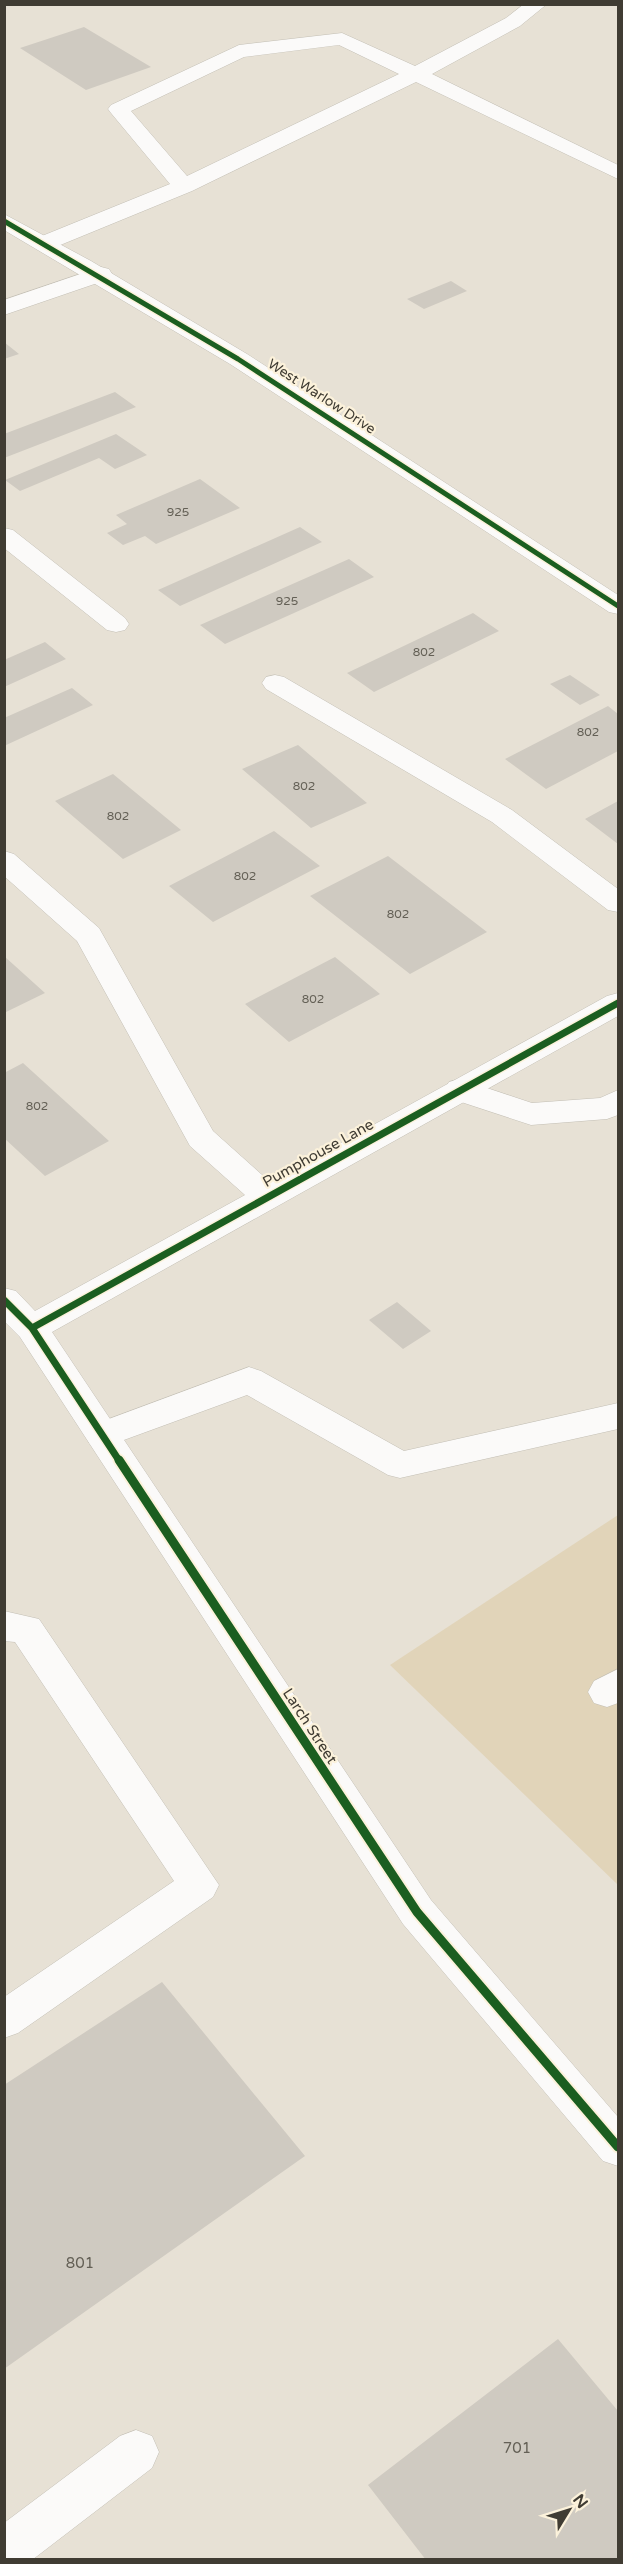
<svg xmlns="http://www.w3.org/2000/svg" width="623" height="2564" font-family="'Varela Round',sans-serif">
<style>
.green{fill:#e1d4b9}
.building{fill:#cfcac1}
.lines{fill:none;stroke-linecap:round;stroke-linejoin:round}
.service-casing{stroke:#c3bfb5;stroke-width:1}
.minor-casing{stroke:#c3bfb5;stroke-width:1}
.tertiary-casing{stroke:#c3bfb5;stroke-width:1}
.service{fill:#fbfaf9;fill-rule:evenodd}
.minor{fill:#fbfaf9;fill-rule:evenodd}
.tertiary{fill:#fbfaf9;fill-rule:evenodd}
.cycleway-far2-casing{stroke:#fcf2db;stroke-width:8}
.cycleway-far1-casing{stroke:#fcf2db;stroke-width:10}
.cycleway-casing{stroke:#fcf2db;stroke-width:13}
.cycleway-far2{stroke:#1b5e20;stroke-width:5}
.cycleway-far1{stroke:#1b5e20;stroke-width:7}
.cycleway{stroke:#1b5e20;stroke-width:9}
.labels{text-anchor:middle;stroke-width:4.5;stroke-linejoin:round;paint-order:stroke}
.number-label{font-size:12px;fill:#646056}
.far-street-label{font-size:14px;fill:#403c33;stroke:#fcf2db}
.street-label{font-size:15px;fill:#403c33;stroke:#fcf2db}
.near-number-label{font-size:15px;fill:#646056}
</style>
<rect width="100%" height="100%" fill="#e7e1d5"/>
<!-- green -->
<path class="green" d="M618 1515V1885L390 1665Z"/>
<!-- building -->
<path class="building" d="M84 27 151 67 86 90 20 48Z
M451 281 467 291 424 309 407 299Z
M4 342 19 354 4 359Z
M115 392 136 407 4 458V434Z
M116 434 147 455 115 469 99 458 20 491 5 480Z
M200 479 240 508 156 544 145 536 123 545 107 533 127 524 116 515Z
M300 527 322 542 180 606 158 590Z
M349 559 374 577 225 644 200 625Z
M473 613 499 631 374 692 347 673Z
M45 642 66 659 4 687V660Z
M570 675 600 695 580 705 550 684Z
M72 688 93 705 4 746V718Z
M608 706 618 714V751L546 789 505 759Z
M298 745 367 803 311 828 242 769Z
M113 774 181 830 123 859 55 801Z
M618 801V844L585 819Z
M274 831 320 866 213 922 169 886Z
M388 856 487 932 410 974 310 896Z
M4 956 45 993 4 1013Z
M335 957 380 994 289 1042 245 1004Z
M23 1063 109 1141 45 1176 4 1138V1073Z
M397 1302 431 1331 403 1349 369 1320Z
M162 1982 305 2156 4 2369V2085Z
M558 2339 618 2411V2560H426L368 2485Z"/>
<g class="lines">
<!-- service casing -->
<g class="service-casing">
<path id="service" d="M524 4H547L520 26 432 74 618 165V179L416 82 192 191 53 248H37L34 243 37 238 170 184 111 113 108 109 111 105 239 45 342 33 415 66 506 18ZM339 45 399 74 187 176 131 111 244 57Z
M460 1079 532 1103 600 1098 618 1090V1115L607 1119 531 1125 449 1098 444 1090 449 1082Z
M249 1367 261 1371 404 1451 618 1403V1429L400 1478 388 1475 247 1395 102 1448 90 1444 85 1435 90 1426Z
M4 1611 39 1619 219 1885 213 1897 18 2033 4 2038V1997L174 1881 15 1642 4 1641Z
M618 1669V1703L607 1707 594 1703 588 1692 594 1681Z
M136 2430 152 2436 159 2452 152 2468 32 2560H4V2523L120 2436Z"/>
</g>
<!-- minor casing -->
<g class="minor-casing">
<path id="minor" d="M101 267 109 269 112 274 109 279 4 315V300Z
M4 528 13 530 125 618 129 624 125 630 116 632 107 630 4 548Z
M275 675 284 677 512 810 618 889V912L608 910 492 822 266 689 262 683 266 677Z
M4 851 14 854 99 928 213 1131 270 1182 607 996 618 993V1016L52 1332 431 1900 618 2117V2166L603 2161 403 1924 20 1337 4 1321V1288L16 1291 35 1311 245 1195 190 1146 77 941 4 876Z"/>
</g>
<!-- tertiary casing -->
<g class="tertiary-casing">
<path id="tertiary" d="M4 214 91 261 247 354 618 595V614L609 612 230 364 4 230Z"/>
</g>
<!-- service -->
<use href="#service" class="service"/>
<!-- minor -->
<use href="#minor" class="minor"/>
<!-- tertiary -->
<use href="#tertiary" class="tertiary"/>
<!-- cycleway-far2 casing -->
<g class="cycleway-far2-casing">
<path id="cycleway-far2" d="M4 221 238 359 618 606"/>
</g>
<!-- cycleway-far1 casing -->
<g class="cycleway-far1-casing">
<path id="cycleway-far1" d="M4 1300 32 1328 120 1462
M32 1328 618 1003"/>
</g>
<!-- cycleway casing -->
<g class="cycleway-casing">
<path id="cycleway" d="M119 1460 417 1912 618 2147"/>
</g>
<!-- cycleway-far2 -->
<use href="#cycleway-far2" class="cycleway-far2"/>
<!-- cycleway-far1 -->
<use href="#cycleway-far1" class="cycleway-far1"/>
<!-- cycleway -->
<use href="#cycleway" class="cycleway"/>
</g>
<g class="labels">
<!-- number labels -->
<g class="number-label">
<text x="178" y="516">925</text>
<text x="287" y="605">925</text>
<text x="424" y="656">802</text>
<text x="588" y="736">802</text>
<text x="304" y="790">802</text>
<text x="118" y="820">802</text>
<text x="245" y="880">802</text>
<text x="398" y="918">802</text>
<text x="313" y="1003">802</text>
<text x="37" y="1110">802</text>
</g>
<!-- far-street labels -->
<g class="far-street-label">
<text transform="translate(322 396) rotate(33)" y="5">West Warlow Drive</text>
</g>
<!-- street labels -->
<g class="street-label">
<text transform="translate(318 1153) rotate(-29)" y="5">Pumphouse Lane</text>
<text transform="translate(310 1726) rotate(57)" y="5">Larch Street</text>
</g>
<!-- near-number labels -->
<g class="near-number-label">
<text x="80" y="2268">801</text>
<text x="517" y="2453">701</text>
</g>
</g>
<!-- border -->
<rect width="623" height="2564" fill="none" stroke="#403c33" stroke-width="12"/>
<!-- north arrow -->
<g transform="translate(569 2510) rotate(52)" stroke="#fcf2db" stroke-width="4.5" paint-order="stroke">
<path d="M0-4.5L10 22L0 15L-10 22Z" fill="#403c33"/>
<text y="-9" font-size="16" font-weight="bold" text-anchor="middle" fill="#403c33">N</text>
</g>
</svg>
